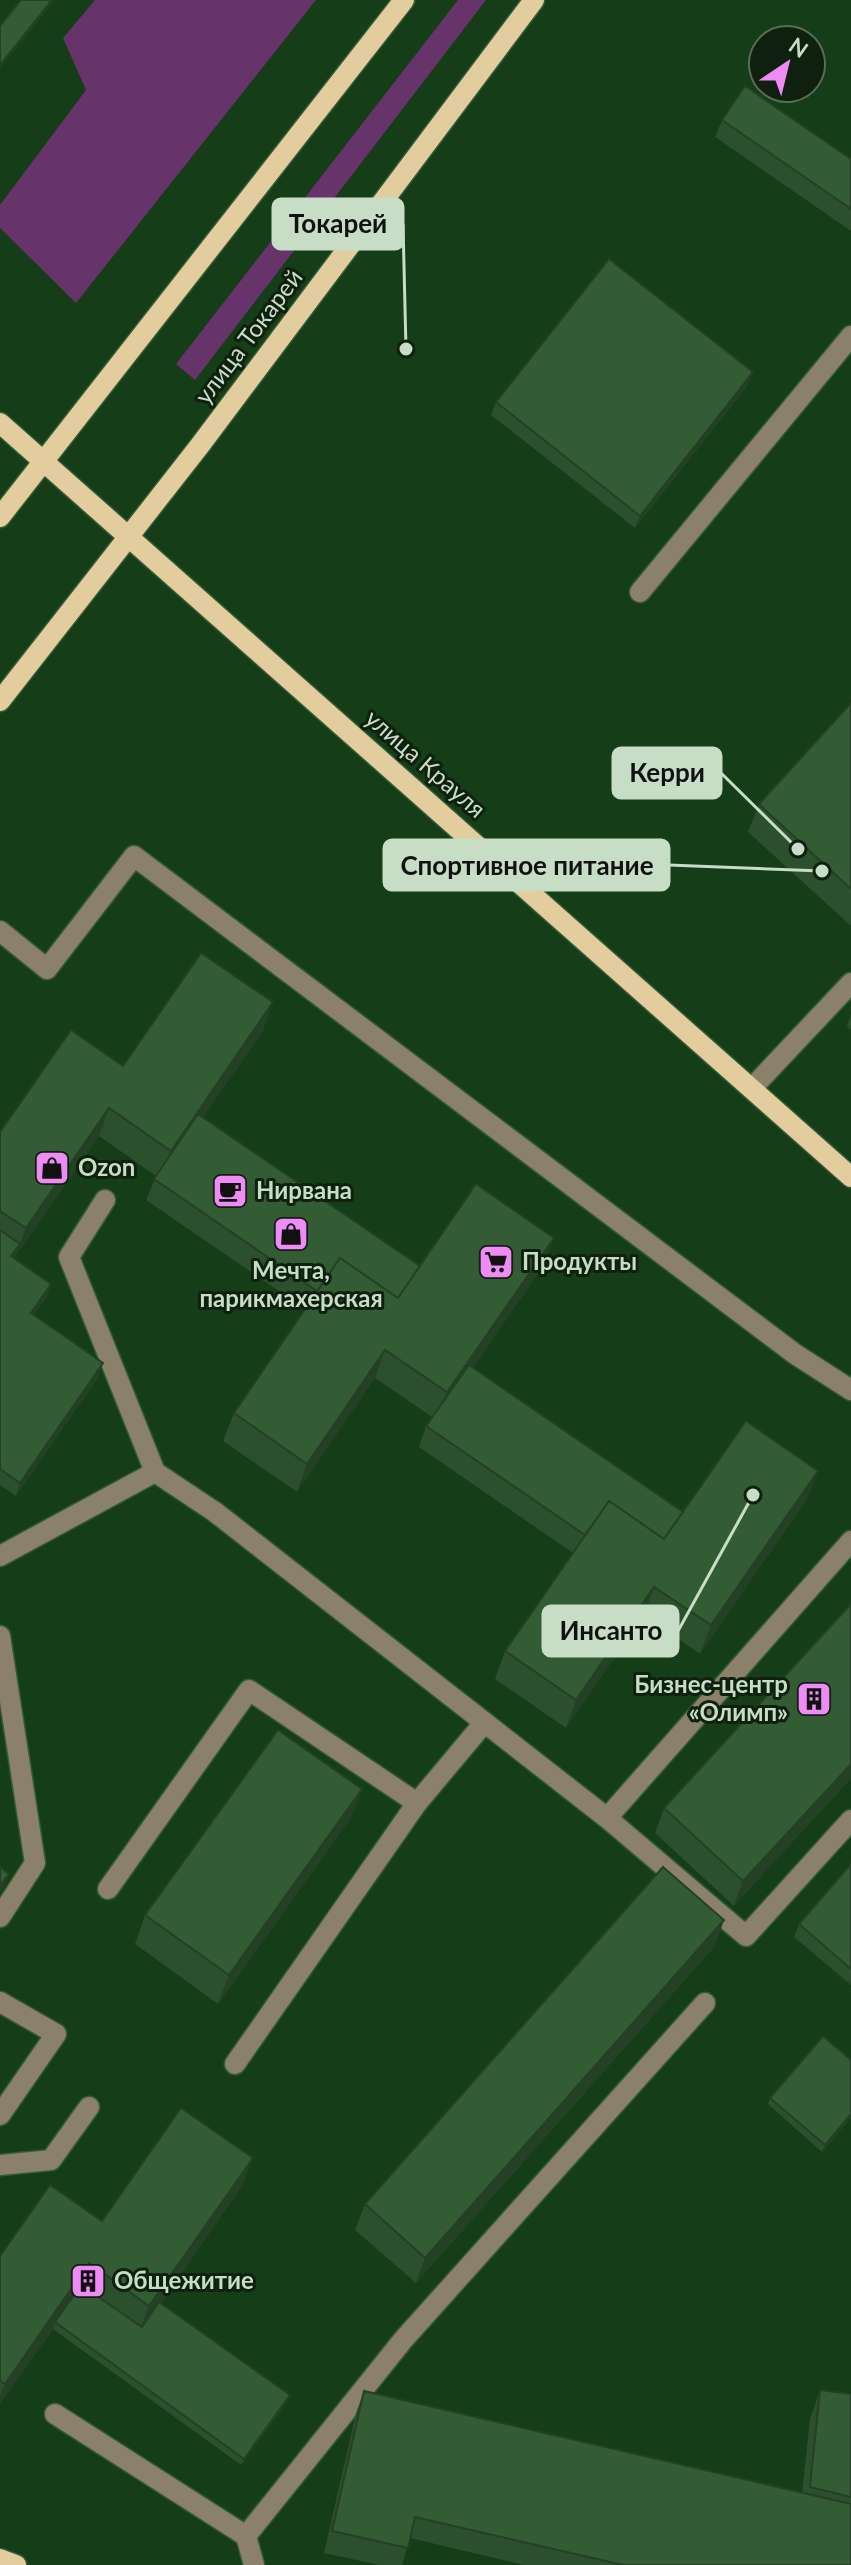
<svg xmlns="http://www.w3.org/2000/svg" width="851" height="2565" font-family="Lato,sans-serif">
<style>
.green{fill:#66336a}
.lines{fill:none;stroke-linecap:round;stroke-linejoin:round}
.minor-casing{stroke:#355a36;stroke-width:23}
.major-casing{stroke:#355a36;stroke-width:23}
.minor{stroke:#8b806a;stroke-width:20}
.major{stroke:#e3cc9d;stroke-width:20}
.wall{fill:#2c4f2e}
.shaded-wall{fill:#244025}
.building{fill:#335c35;stroke:#244025;stroke-width:2}
.labels{text-anchor:middle;stroke-width:6;stroke-linejoin:round;paint-order:stroke}
.street-label{font-size:24px;fill:#c7ddc6;stroke:#0f200f}
.poi-label{font-size:24px;font-weight:bold;fill:#c7ddc6;stroke:#0f200f;text-anchor:start}
.leader{fill:none;stroke:#c7ddc6;stroke-width:3}
.callout-dot{fill:#c7ddc6;stroke:#0f200f;stroke-width:3}
.callout{fill:#c7ddc6;stroke:#c7ddc6;stroke-width:3}
.callout-label{font-size:26px;text-anchor:middle;font-weight:bold;fill:#111}
</style>
<rect width="100%" height="100%" fill="#153d17"/>
<!-- green -->
<path class="green" d="M95 0H316L76 303 0 228V205L86 90 63 38Z
M458 0H486L195 380 176 364Z"/>
<g class="lines">
<!-- minor casing -->
<g class="minor-casing">
<path id="minor" d="M640 592 851 336
M0 931 47 969 134 856 795 1354 851 1390
M753 1087 851 983
M105 1200 69 1257 155 1472
M0 1556 155 1472 215 1512 607 1818 746 1936 851 1820
M0 1636 35 1863 0 1917
M607 1818 851 1541
M108 1889 249 1690 417 1803
M0 2002 56 2034 0 2115
M235 2064 417 1803 484 1723
M0 2165 51 2160 89 2107
M55 2414 246 2536
M254 2565 246 2536 403 2340 705 2003"/>
</g>
<!-- major casing -->
<g class="major-casing">
<path id="major" d="M0 423 851 1177
M0 517 404 0
M0 701 201 444 534 0
M0 2559 16 2565"/>
</g>
<!-- minor -->
<use href="#minor" class="minor"/>
<!-- major -->
<use href="#major" class="major"/>
</g>
<!-- wall -->
<path class="wall" d="M722 120 851 159V231L715 137Z
M753 372 748 385 635 528 491 415 496 402Z
M851 703V926L748 832 759 804Z
M851 1014V1030L847 1026Z
M263 1031 203 1117 420 1266 554 1238 543 1266 473 1368 683 1512 818 1471 807 1499 700 1654 644 1615 566 1728 495 1679 505 1651 573 1553 419 1447 426 1426 432 1417 375 1378 297 1492 223 1441 234 1413 305 1309 146 1200 156 1176 99 1136 14 1258 51 1284 47 1296 34 1315 99 1376 16 1496 0 1485V1132L123 1066Z
M851 1604 734 1906 655 1833 664 1808Z
M351 1818 218 2004 135 1944 145 1915Z
M851 1864V1985L794 1937 799 1924Z
M715 1946 416 2283 355 2230 365 2204Z
M851 2060V2118L822 2152 768 2104 770 2098Z
M253 2158 242 2186 161 2303 290 2395 287 2402 241 2465 53 2329 0 2404V2256L102 2221Z
M820 2390 851 2394V2565H524L410 2538 402 2565H379L324 2553 356 2413 364 2391 802 2493 810 2419Z"/>
<!-- shaded-wall -->
<path class="shaded-wall" d="M52 0H53L52 4 0 68V65Z
M753 372 748 385 635 528 640 516Z
M273 1002 263 1031 160 1179 171 1151Z
M109 1108 99 1136 15 1257 26 1228Z
M554 1238 543 1266 437 1420 447 1392Z
M20 1244 15 1257 7 1269 11 1256Z
M51 1284 47 1296 26 1326 31 1313Z
M385 1350 375 1378 297 1492 307 1464Z
M103 1363 99 1376 16 1496 20 1483Z
M818 1471 807 1499 700 1654 711 1625Z
M654 1587 644 1615 566 1728 576 1700Z
M851 1764V1779L734 1906 743 1881Z
M362 1789 351 1818 218 2004 229 1975Z
M9 1874 5 1887 0 1893V1886Z
M724 1920 715 1946 416 2283 425 2258Z
M851 2114V2118L822 2152 825 2145Z
M253 2158 242 2186 139 2334 149 2306Z
M89 2263 79 2291 55 2322 53 2329 0 2404V2396L5 2384Z
M290 2395 287 2402 241 2465 244 2459Z"/>
<!-- building -->
<path class="building" d="M21 0H52L0 65V26Z
M745 86 851 159V209L722 120Z
M609 259 753 372 640 516 496 402Z
M851 703V889L759 804Z
M201 953 273 1002 171 1151 109 1108 26 1228 0 1211V1132L71 1030 123 1066Z
M198 1114 420 1266 398 1298 340 1258 317 1291 154 1179Z
M476 1184 554 1238 447 1392 385 1350 307 1464 234 1413 340 1258 398 1298Z
M0 1230 20 1244 11 1256 51 1284 31 1313 103 1363 20 1483 0 1469Z
M469 1365 683 1512 664 1539 609 1501 585 1535 426 1426Z
M746 1421 818 1471 711 1625 654 1587 576 1700 505 1651 609 1501 664 1539Z
M851 1604V1764L743 1881 664 1808Z
M278 1730 362 1789 229 1975 145 1915Z
M851 1864V1969L799 1924Z
M0 1867 9 1874 0 1886Z
M663 1867 724 1920 425 2258 365 2204Z
M823 2036 851 2060V2114L825 2145 770 2098Z
M181 2108 253 2158 149 2306 89 2263 5 2384 0 2381V2256L50 2185 102 2221Z
M81 2285 142 2327 159 2302 290 2395 244 2459 55 2322Z
M820 2390 851 2394V2497L810 2487Z
M364 2391 851 2504V2565H623L415 2517 408 2548 332 2531Z"/>
<!-- icons -->
<defs>
<g id="shop-square" transform="scale(1.8)"><rect x="-9" y="-9" width="18" height="18" rx="4" fill="#ef8bf6" stroke="#0f200f"/><path d="M-5-2.5h2.3a2.7 3.5 0 0 1 5.4 0H5L5.5 6h-11ZM-1.5-2.5h3a1.5 2.3 0 0 0-3 0Z" fill="#111"/></g>
<g id="cafe-square" transform="scale(1.8)"><rect x="-9" y="-9" width="18" height="18" rx="4" fill="#ef8bf6" stroke="#0f200f"/><path d="M-5.5-4.5H6V0H3Q3 3.5 0 3.5H-2.5Q-5.5 3.5-5.5 0ZM3-3.2v2h1.7v-2ZM-6 4.5H4V6H-6Z" fill="#111"/></g>
<g id="supermarket-square" transform="scale(1.8)"><rect x="-9" y="-9" width="18" height="18" rx="4" fill="#ef8bf6" stroke="#0f200f"/><path d="M-6-5.5h2.5l.6 2H6L4.5 2H-2.5L-4.4-4H-6ZM-1.5 3.2a1.3 1.3 0 1 0 .1 0ZM3 3.2a1.3 1.3 0 1 0 .1 0Z" fill="#111"/></g>
<g id="building-square" transform="scale(1.8)"><rect x="-9" y="-9" width="18" height="18" rx="4" fill="#ef8bf6" stroke="#0f200f"/><path d="M-4-6H4V6H1V3H-1V6H-4ZM-2.5-4.3h1.7v1.8h-1.7ZM.8-4.3h1.7v1.8H.8ZM-2.5-1h1.7V.8h-1.7ZM.8-1h1.7V.8H.8Z" fill="#111"/></g>
</defs>
<g fill-rule="evenodd">
<use href="#shop-square" x="52" y="1168"/>
<use href="#cafe-square" x="230" y="1191"/>
<use href="#shop-square" x="291" y="1234"/>
<use href="#supermarket-square" x="496" y="1262"/>
<use href="#building-square" x="814" y="1699"/>
<use href="#building-square" x="88" y="2281"/>
</g>
<g class="labels">
<!-- street labels -->
<g class="street-label">
<text transform="translate(249 337) rotate(-53)" y="8">улица Токарей</text>
<text transform="translate(425 764) rotate(41)" y="8">улица Крауля</text>
</g>
<!-- poi labels -->
<g class="poi-label">
<text x="78" y="1176">Ozon</text>
<text x="256" y="1199">Нирвана</text>
<text x="522" y="1270">Продукты</text>
<text x="291" y="1279" text-anchor="middle">Мечта,<tspan x="291" dy="28">парикмахерская</tspan></text>
<text x="788" y="1693" text-anchor="end">Бизнес-центр<tspan x="788" dy="28">«Олимп»</tspan></text>
<text x="114" y="2289">Общежитие</text>
</g>
</g>
<!-- callouts -->
<path class="leader" d="M406 349L403 224M798 849L721 773M822 871L669 865M753 1495L678 1631"/>
<g class="callout-dot">
<circle cx="406" cy="349" r="8"/>
<circle cx="798" cy="849" r="8"/>
<circle cx="822" cy="871" r="8"/>
<circle cx="753" cy="1495" r="8"/>
</g>
<g class="callout">
<rect x="273" y="199" width="130" height="50" rx="8"/>
<rect x="613" y="748" width="108" height="50" rx="8"/>
<rect x="384" y="840" width="285" height="50" rx="8"/>
<rect x="543" y="1606" width="135" height="50" rx="8"/>
</g>
<g class="callout-label">
<text x="338" y="233">Токарей</text>
<text x="667" y="782">Керри</text>
<text x="527" y="875">Спортивное питание</text>
<text x="611" y="1640">Инсанто</text>
</g>
<!-- north arrow -->
<g transform="translate(787 64) rotate(35)"><circle r="38" fill="#0f200f" stroke="#596c58" stroke-width="2"/>
<path d="M0-6L14 30L0 20L-14 30Z" fill="#ef8bf6"/>
<text y="-12" font-size="22" font-weight="bold" text-anchor="middle" fill="#c7ddc6">N</text>
</g>
</svg>
